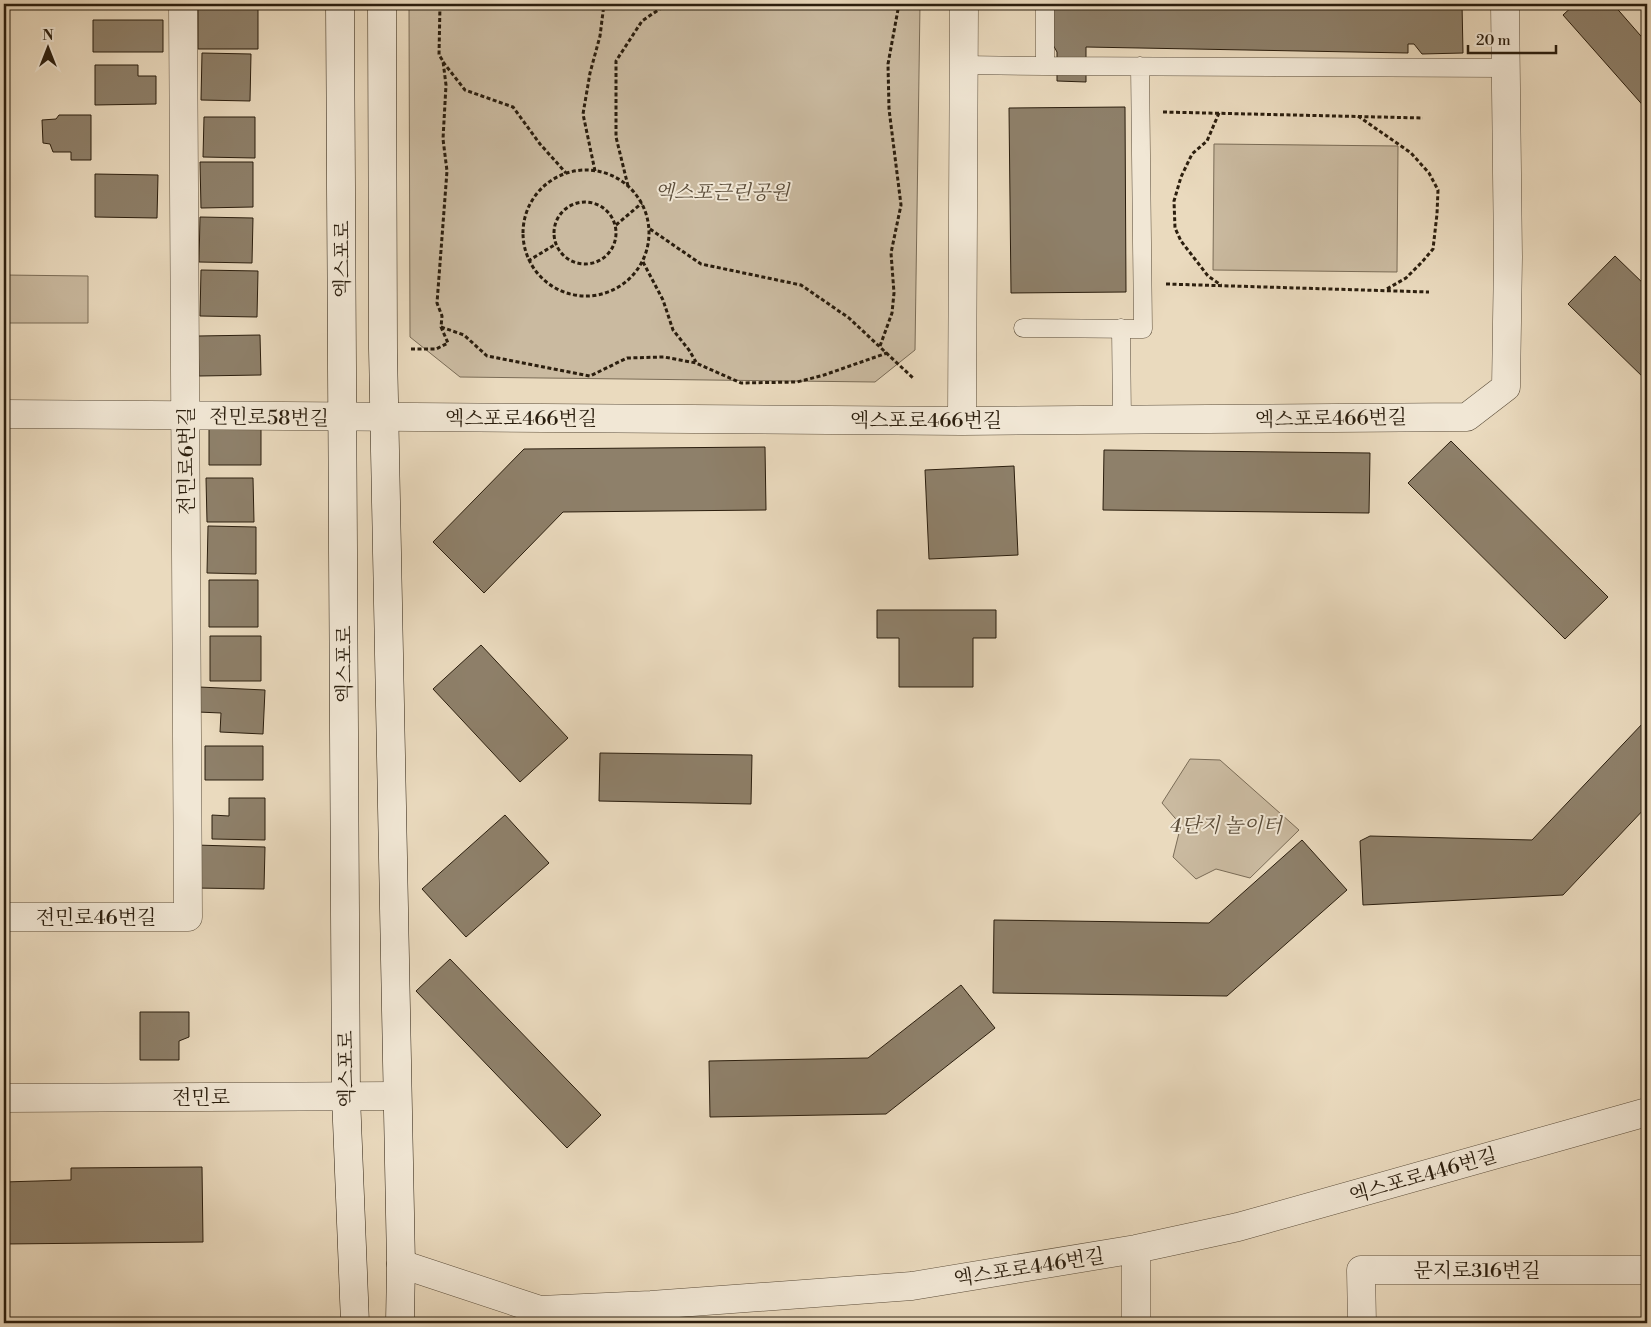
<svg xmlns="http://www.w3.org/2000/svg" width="1651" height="1327" font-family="'Libre Bodoni','Noto Serif KR',serif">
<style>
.green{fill:#cabaa0;stroke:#7a6c57}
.building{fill:#8e806a;stroke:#2b1e0e}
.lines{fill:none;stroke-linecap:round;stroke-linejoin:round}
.lane-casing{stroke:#5b4d3a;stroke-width:19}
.street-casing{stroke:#5b4d3a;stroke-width:29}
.secondary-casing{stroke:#2b1e0e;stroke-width:29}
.path{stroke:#2b1e0e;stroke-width:3;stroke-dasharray:4 2.5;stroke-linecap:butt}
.lane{stroke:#f1e7d5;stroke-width:18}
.street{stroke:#f1e7d5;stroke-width:28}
.secondary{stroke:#f1e7d5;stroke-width:28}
.labels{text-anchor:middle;stroke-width:4;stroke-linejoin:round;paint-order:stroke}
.park-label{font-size:20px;font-style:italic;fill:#5b4d3a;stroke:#f1e7d5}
.street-label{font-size:20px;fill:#2b1e0e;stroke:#f1e7d5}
</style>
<rect width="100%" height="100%" fill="#eadabe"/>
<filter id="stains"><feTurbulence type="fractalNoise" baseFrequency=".004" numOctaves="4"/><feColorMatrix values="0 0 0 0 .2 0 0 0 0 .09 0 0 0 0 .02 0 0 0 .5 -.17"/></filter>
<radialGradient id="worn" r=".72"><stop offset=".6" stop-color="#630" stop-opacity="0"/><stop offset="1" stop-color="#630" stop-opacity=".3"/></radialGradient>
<!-- green -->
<path class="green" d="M409 4H920L915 350 875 382 460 377 410 337Z
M1214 144 1398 146 1397 272 1213 270Z
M4 275 88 276V323H4Z
M1190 759 1220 760 1299 830 1250 878 1216 869 1196 879 1173 857 1181 825 1162 803Z"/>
<!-- building -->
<path class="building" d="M1050 4H1377L1379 8H1395V4H1462L1463 53 1422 54 1414 44H1408V53L1086 47V82L1057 81V52L1052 43Z
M1575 4H1613L1647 43V110L1563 15Z
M198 5H258V49H198Z
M93 20H163V52H93Z
M202 53 251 54 250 101 201 100Z
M95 65H138V76H156V104L95 105Z
M1125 107 1126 292 1011 293 1009 108Z
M59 115H91V160H71V152H53L50 144 43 143 42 120 56 119Z
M204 117H255V158L203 157Z
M200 162H253V207L201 208Z
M95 174 158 175 157 218 95 217Z
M200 217 253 218 252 263 199 262Z
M1615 256 1647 287V381L1568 304Z
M201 270 258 271 257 317 200 316Z
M260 335 261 375 199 376 198 336Z
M209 424H261V465H209Z
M1451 441 1608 597 1565 639 1408 483Z
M765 447 766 510 563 512 484 593 433 542 524 449Z
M1104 450 1370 453 1369 513 1103 510Z
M1014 466 1018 555 929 559 925 470Z
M206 478H253L254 522H207Z
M208 526 256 527V574L207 573Z
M209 580H258V627H209Z
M877 610H996V638H973V687H899V638H877Z
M210 636H261V681H210Z
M481 645 568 738 520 782 433 689Z
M199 687 265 690 263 734 220 732 221 713 198 712Z
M1644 722 1647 725V806L1563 895 1363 905 1360 841 1370 836 1532 840Z
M205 746H263V780H205Z
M600 753 752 755 751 804 599 801Z
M229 798H265V840L212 839V815L229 816Z
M505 815 549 863 466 937 422 889Z
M1302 840 1347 890 1227 996 993 993 994 920 1209 923Z
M195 845 265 847 264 889 194 888Z
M450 959 601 1115 567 1148 416 991Z
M961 985 995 1028 886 1114 710 1117 709 1061 868 1058Z
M140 1012H189V1037L179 1041V1060H140Z
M202 1167 203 1242 4 1244V1182L71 1180V1168Z"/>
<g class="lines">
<!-- lane casing -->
<g class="lane-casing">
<path id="lane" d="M963 65 1045 66V4
M1045 66 1506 68
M1023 328 1143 329 1140 66
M1121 328 1122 420"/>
</g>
<!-- street casing -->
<g class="street-casing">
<path id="street" d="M4 414 962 421 1467 417 1506 387 1508 257 1505 4
M962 421 964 4
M4 917H188L183 4
M4 1098 397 1096
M401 1264 540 1310 651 1305 912 1286 1136 1249 1238 1227 1647 1112
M1136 1323V1249
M1362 1323 1361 1270H1647"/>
</g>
<!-- secondary casing -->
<g class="secondary-casing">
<path id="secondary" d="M340 4 346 1096 355 1323
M382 4 383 349 401 1264 400 1323"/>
</g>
<!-- path -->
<path class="path" d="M443 62 465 90 513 107 540 144 566 173
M1163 112 1423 118
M1219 113 1207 141 1192 154 1181 177 1174 201 1175 228 1181 241 1208 276 1221 285
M1358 116 1411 153 1429 173 1438 190 1437 214 1433 249 1422 262 1406 278 1385 290
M523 233a63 63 0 1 1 126 0a63 63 0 1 1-126 0Z
M595 171 583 114 590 73 600 36 604 4
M628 186 616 137V61L642 21 667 4
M554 233a31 31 0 1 1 62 0a31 31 0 1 1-62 0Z
M616 225 642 203
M650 229 701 264 801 285 849 318 913 378
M528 261 556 244
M643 262 663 300 673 330 689 350 696 362
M1166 284 1429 292
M441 327 464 335 487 356 590 376 627 358 664 357 696 363 741 383 797 382 824 375 887 353
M880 346 892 313 894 293 891 253 901 205 889 109 888 64 899 4
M411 349H436L448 343 441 327 442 316 437 303 447 171 443 139 446 85 443 61 439 55 440 4"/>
<!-- lane -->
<use href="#lane" class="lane"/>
<!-- street -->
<use href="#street" class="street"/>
<!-- secondary -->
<use href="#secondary" class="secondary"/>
</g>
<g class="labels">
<!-- park labels -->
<g class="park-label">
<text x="722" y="199">엑스포근린공원</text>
<text x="1226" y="832">4단지 놀이터</text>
</g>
<!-- street labels -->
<g class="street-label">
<text transform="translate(342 259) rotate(-90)" y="7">엑스포로</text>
<text transform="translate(269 417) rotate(1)" y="7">전민로58번길</text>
<text x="521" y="425">엑스포로466번길</text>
<text transform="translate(1331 418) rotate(-1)" y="7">엑스포로466번길</text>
<text x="926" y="427">엑스포로466번길</text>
<text transform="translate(186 461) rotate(-90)" y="7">전민로6번길</text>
<text transform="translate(344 664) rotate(-90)" y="7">엑스포로</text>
<text x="96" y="924">전민로46번길</text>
<text transform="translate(346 1069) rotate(-91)" y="7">엑스포로</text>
<text x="201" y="1104">전민로</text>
<text transform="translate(1423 1175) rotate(-16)" y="7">엑스포로446번길</text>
<text transform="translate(1029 1267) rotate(-9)" y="7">엑스포로446번길</text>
<text x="1477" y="1277">문지로316번길</text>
</g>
</g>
<!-- margin -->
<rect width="1651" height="1327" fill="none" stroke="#eadabe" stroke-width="20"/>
<rect x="5" y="5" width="1641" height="1317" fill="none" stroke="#2b1e0e" stroke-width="2.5"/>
<rect x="10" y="10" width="1631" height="1307" fill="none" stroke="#2b1e0e"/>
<!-- north arrow -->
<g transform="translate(48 48)" stroke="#f1e7d5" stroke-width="4" paint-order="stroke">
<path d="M0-4L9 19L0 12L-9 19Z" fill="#2b1e0e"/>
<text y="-8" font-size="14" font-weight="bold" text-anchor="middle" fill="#2b1e0e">N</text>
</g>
<!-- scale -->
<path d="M1468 45v8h88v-8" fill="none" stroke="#2b1e0e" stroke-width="2.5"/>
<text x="1476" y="45" font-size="15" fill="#2b1e0e" stroke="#f1e7d5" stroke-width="4" paint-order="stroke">20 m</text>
<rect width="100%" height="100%" filter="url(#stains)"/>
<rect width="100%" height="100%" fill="url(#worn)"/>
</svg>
